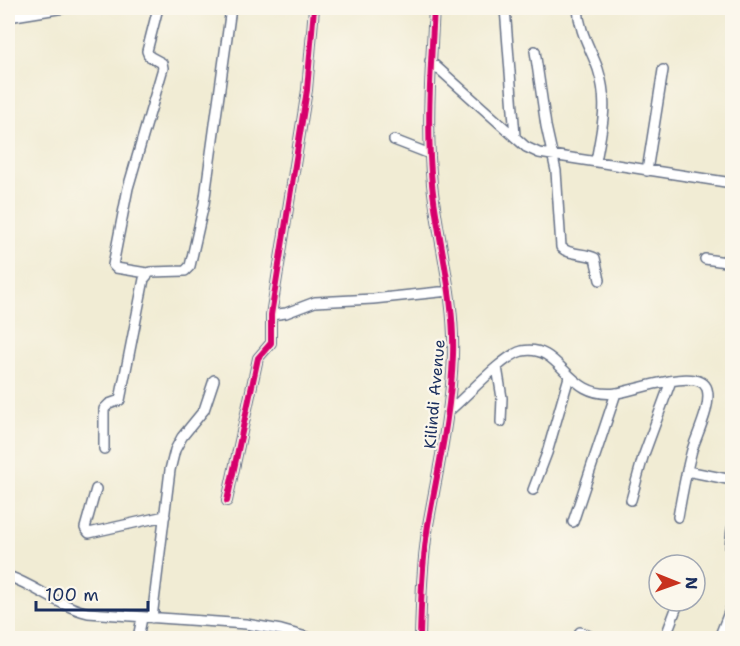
<svg xmlns="http://www.w3.org/2000/svg" width="740" height="646" font-family="'Shantell Sans',sans-serif">
<style>
.lines{fill:none;stroke-linecap:round;stroke-linejoin:round}
.minor-casing{stroke:#667187;stroke-width:12}
.minor{stroke:#fff;stroke-width:9}
.cycleway-casing{stroke:#fbf7ec;stroke-width:10}
.cycleway{stroke:#d6006c;stroke-width:6}
.labels{text-anchor:middle;stroke-width:4.5;stroke-linejoin:round;paint-order:stroke}
.street-label{font-size:16px;fill:#1b2f5e;stroke:#fbf7ec}
</style>
<rect width="100%" height="100%" fill="#fbf7ec"/>
<filter id="ink" filterUnits="userSpaceOnUse"><feTurbulence type="fractalNoise" baseFrequency=".0167" numOctaves="2"/><feDisplacementMap in="SourceGraphic" scale="12" xChannelSelector="R" yChannelSelector="G"/><feConvolveMatrix kernelMatrix="1 2 1 2 8 2 1 2 1" color-interpolation-filters="sRGB"/></filter>
<filter id="wash" filterUnits="userSpaceOnUse"><feTurbulence type="fractalNoise" baseFrequency=".008" numOctaves="4" result="noise"/><feDisplacementMap in="SourceGraphic" scale="24" xChannelSelector="R" yChannelSelector="G"/><feGaussianBlur stdDeviation="1.35" result="paint"/><feColorMatrix in="noise" values="0 0 0 0 0 0 0 0 0 0 0 0 0 0 0 0 0 1.4 0 .05"/><feComposite in="paint" operator="in"/></filter>
<g filter="url(#wash)">
<rect width="100%" height="100%" fill="#f1ecd4"/>
</g>
<g filter="url(#ink)">
<g class="lines">
<!-- minor casing -->
<g class="minor-casing">
<path id="minor" d="M505 8 515 136
M578 8C579 32 590 47 598 69 609 103 602 127 596 161
M694 9V8
M8 17 64 8
M535 51 546 126 556 171 561 247C569 256 584 252 595 258L600 280
M430 61 526 147 539 153 732 183
M394 140 430 154
M647 171 663 70
M705 259 726 262 732 247
M147 273 116 268 113 265 128 188 163 68 162 63 149 56 147 51 158 8
M271 315 286 313 315 302 373 299 449 291
M497 367 502 398 501 422
M449 411C466 397 504 355 522 351 563 343 565 400 617 393 633 391 700 366 707 389 712 405 697 434 692 450 686 472 682 494 678 517
M104 449V409L109 404 120 400 144 279 150 272 185 271 190 266 204 204 231 8
M687 471 732 480
M96 489 85 528 89 533 165 516
M533 490 547 453 569 377
M631 500 643 457 671 381
M227 501 258 358 271 343V315L307 90 314 8
M573 522 616 393
M732 529 730 547 732 560
M8 576C36 586 59 606 88 613L246 624 281 630 310 638
M152 618 170 470 175 450 182 437 204 410 214 380
M580 632 594 638
M138 638 142 618
M420 638C421 601 422 563 428 525 438 469 451 413 453 355 455 297 438 241 432 184 426 125 431 67 434 8
M665 638 679 601
M719 638 732 605"/>
</g>
<!-- minor -->
<use href="#minor" class="minor"/>
<!-- cycleway casing -->
<g class="cycleway-casing">
<path id="cycleway" d="M227 501 258 358 271 343V315L307 90 314 8
M420 638C421 601 422 563 428 525 438 469 451 413 453 355 455 297 438 241 432 184 426 125 431 67 434 8"/>
</g>
<!-- cycleway -->
<use href="#cycleway" class="cycleway"/>
</g>
</g>
<g class="labels">
<!-- street labels -->
<g class="street-label">
<text transform="translate(434 394) rotate(-85)" y="6">Kilindi Avenue</text>
</g>
</g>
<!-- margin -->
<rect width="740" height="646" fill="none" stroke="#fbf7ec" stroke-width="30"/>
<!-- north arrow -->
<g transform="translate(677 583) rotate(91)"><circle r="28" fill="#fbf7ec" stroke="#a1a7b3" stroke-width="1.5"/>
<path d="M0-4.5L10 22L0 15L-10 22Z" fill="#c8321e"/>
<text y="-9" font-size="16" font-weight="bold" text-anchor="middle" fill="#1b2f5e">N</text>
</g>
<!-- scale -->
<path d="M36 601v9h112v-9" fill="none" stroke="#1b2f5e" stroke-width="3"/>
<text x="45" y="601" font-size="18" fill="#1b2f5e" stroke="#fbf7ec" stroke-width="4.5" paint-order="stroke">100 m</text>
</svg>
